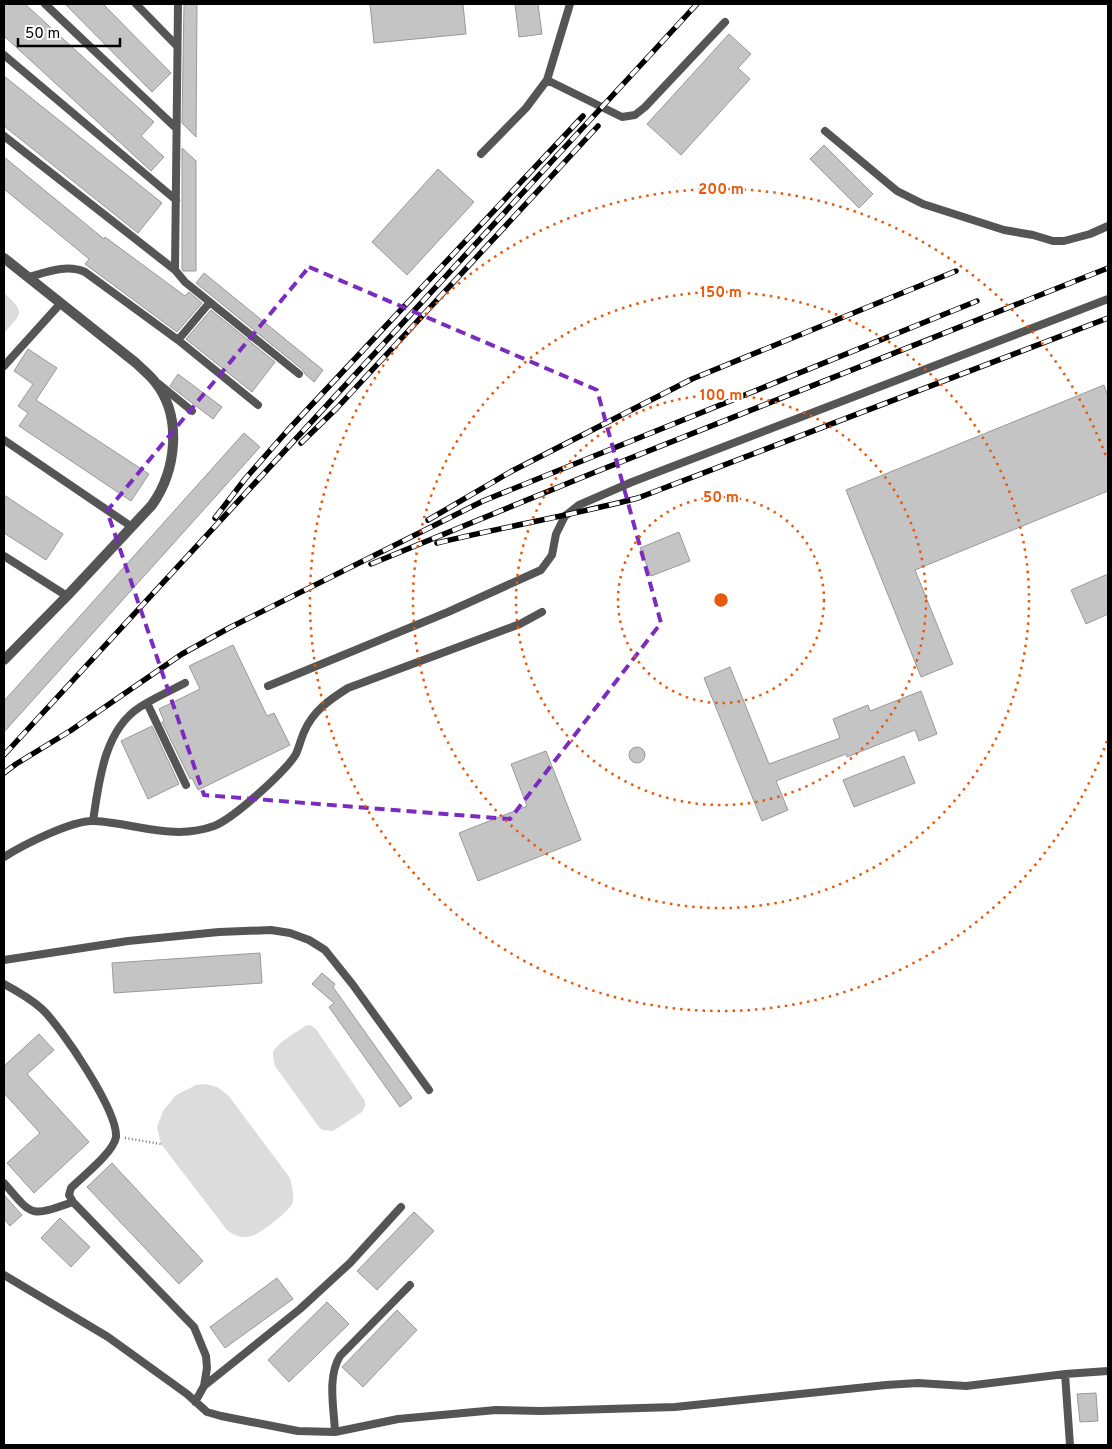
<svg xmlns="http://www.w3.org/2000/svg" width="1112" height="1449" font-family="Overpass,sans-serif">
<style>
.grass{fill:#dcdcdc}
.building{fill:#c4c4c4;stroke:#999}
.lines{fill:none;stroke-linecap:round;stroke-linejoin:round}
.path{stroke:#777;stroke-width:2.5;stroke-dasharray:1 2.5;stroke-linecap:butt}
.service{stroke:#555;stroke-width:8}
.minor{stroke:#555;stroke-width:10}
.rail-casing{stroke:#000;stroke-width:5.5}
.rail{stroke:#fff;stroke-width:4;stroke-dasharray:11;stroke-linecap:butt}
.marked{fill:none;stroke:#7b2cbf;stroke-width:4;stroke-dasharray:10 6;stroke-linejoin:round}
.ring{fill:none;stroke:#e8590c;stroke-width:2.5;stroke-dasharray:2.5 5}
.centre{fill:#e8590c;stroke:#fff;stroke-width:2.5}
.ring-label{font-size:15px;text-anchor:middle;font-weight:bold;fill:#e8590c;stroke:#fff;stroke-width:4;stroke-linejoin:round;paint-order:stroke}
</style>
<rect width="100%" height="100%" fill="#fff"/>
<!-- grass -->
<path class="grass" d="M4 293C25 312 23 312 4 333Z
M310 1025 316 1029 365 1101V1106L362 1112 333 1131 322 1130 319 1127 275 1066C274 1062 273 1057 273 1053 275 1044 297 1032 305 1026Z
M206 1084 217 1087 228 1095 290 1178C292 1186 294 1194 293 1202 291 1210 260 1234 252 1236 242 1239 234 1235 227 1230L161 1144 157 1127 163 1111 176 1095 196 1085Z"/>
<!-- building -->
<path class="building" d="M4 4H25L154 122 141 136 164 157 151 171 4 36Z
M65 4H103L171 73 152 92Z
M184 4H197L196 137 182 123Z
M370 4H463L466 34 374 43Z
M515 4H538L542 34 519 37Z
M729 34 751 54 738 68 750 79 681 155 647 124Z
M4 76 162 203 138 233 4 126Z
M824 145 873 194 859 208 810 159Z
M182 148 196 161V271H183L182 269Z
M4 157 104 239 105 237 185 296 189 292 202 303 177 332 85 264 89 259 4 189Z
M438 169 474 202 407 275 372 242Z
M204 273 323 370 314 382 305 374 303 370 196 283Z
M211 310 275 362 252 392 186 339Z
M28 349 57 368 36 400 149 474 131 501 19 426 28 413 18 406 33 384 14 371Z
M178 374 222 407 213 419 170 386Z
M1104 385 1108 397V491L915 570 953 664 921 677 846 490Z
M244 433 260 447 4 732V701Z
M4 495 63 534 46 560 4 533Z
M679 532 690 561 651 576 640 548Z
M1108 574V614L1086 624 1071 590Z
M233 645 267 716 274 713 290 745 198 790 192 778 190 779 162 722 164 721 159 709 200 689 189 666Z
M730 667 769 764 840 738 833 719 868 705 870 711 921 691 937 734 919 741 915 730 847 757 846 754 776 781 788 810 762 821 704 678Z
M152 726 179 784 148 799 121 741Z
M629 755a8 8 0 1 1 16 0a8 8 0 1 1-16 0Z
M546 751 581 840 478 881 459 833 527 806 511 764Z
M904 756 915 783 854 807 843 780Z
M260 953 262 983 114 993 112 963Z
M322 973 335 984 333 987 412 1098 400 1107 329 1007 334 1003 312 984Z
M39 1034 54 1050 27 1074 89 1142 34 1193 7 1163 40 1133 4 1093V1066Z
M112 1163 203 1261 179 1284 87 1187Z
M4 1195 22 1215 10 1226 4 1219Z
M414 1212 434 1231 377 1290 357 1271Z
M60 1218 90 1247 71 1267 41 1238Z
M277 1278 293 1299 225 1348 210 1327Z
M327 1302 349 1324 289 1382 268 1360Z
M397 1310 417 1330 363 1387 342 1367Z
M1096 1393 1098 1421 1080 1422 1077 1394Z"/>
<g class="lines">
<!-- path -->
<path class="path" d="M125 1138 161 1144"/>
<!-- service -->
<path class="service" d="M45 4 176 128
M136 4 177 46
M178 4 175 270 185 282 299 374
M4 55 176 200
M547 80 622 117 635 115 645 107 725 22
M825 131 897 191 923 204 1004 230 1033 235 1053 241H1064L1090 234 1108 226
M4 136 175 270
M481 154 526 108 547 80 570 4
M29 277C47 272 67 264 85 272L178 340 258 405
M178 340 210 302
M4 366 60 304
M159 384 192 411
M4 440 132 527
M4 556 67 596
M268 686 448 612 541 570 552 555 556 534 565 516 579 505 632 482 1108 299
M147 703 186 785
M93 821C99 781 104 730 140 707 154 698 170 691 185 683
M4 857C23 845 72 820 94 821 135 823 173 841 214 826 234 818 285 772 296 754 299 747 301 739 304 732 313 711 329 700 348 688L520 624 542 612
M4 960 128 941 219 932 271 930 290 933 309 940 325 950 353 985 429 1090
M4 984C17 991 31 999 42 1009 61 1027 118 1111 116 1137 114 1152 82 1177 71 1188L69 1195 73 1202 194 1327 206 1356 207 1368 204 1386 195 1402
M4 1183C33 1217 30 1217 73 1202
M4 1275 108 1337 187 1394 207 1412 221 1416 298 1431 335 1432 398 1419 496 1410 541 1411 675 1407 886 1385 918 1383 966 1386 1065 1374 1108 1371
M1065 1374 1070 1445
M204 1386 300 1309 350 1263 401 1207
M335 1432C334 1408 327 1377 340 1356L410 1285"/>
<!-- minor -->
<path class="minor" d="M4 258 136 363C142 369 150 375 155 382 183 417 176 471 152 505L67 596 4 660"/>
<!-- rail casing -->
<g class="rail-casing">
<path id="rail" d="M301 443 337 408 598 126
M215 518 245 479 288 430 583 116
M428 520 512 471 692 379 956 271
M437 543C504 527 572 515 638 498L1108 318
M371 564 588 475 1108 268
M4 755 697 4
M4 773 16 764 70 731 182 654 229 628 483 501 977 301"/>
</g>
<!-- rail -->
<use href="#rail" class="rail"/>
</g>
<!-- marked area -->
<path class="marked" d="M309 267 597 390 661 623 510 819 204 795 107 511Z"/>
<!-- distance rings -->
<g class="ring">
<circle cx="721" cy="600" r="103"/>
<circle cx="721" cy="600" r="205"/>
<circle cx="721" cy="600" r="308"/>
<path d="M1107 741A411 411 0 1 1 1107 459"/>
</g>
<circle cx="721" cy="600" r="8" class="centre"/>
<g class="ring-label">
<text x="721" y="194">200 m</text>
<text x="721" y="297">150 m</text>
<text x="721" y="400">100 m</text>
<text x="721" y="502">50 m</text>
</g>
<!-- border -->
<rect width="1112" height="1449" fill="none" stroke="#000000" stroke-width="10"/>
<!-- scale -->
<path d="M18 38v8h102v-8" fill="none" stroke="#000000" stroke-width="2.5"/>
<text x="25" y="38" font-size="15" fill="#000000" stroke="#ffffff" stroke-width="4" paint-order="stroke">50 m</text>
</svg>
